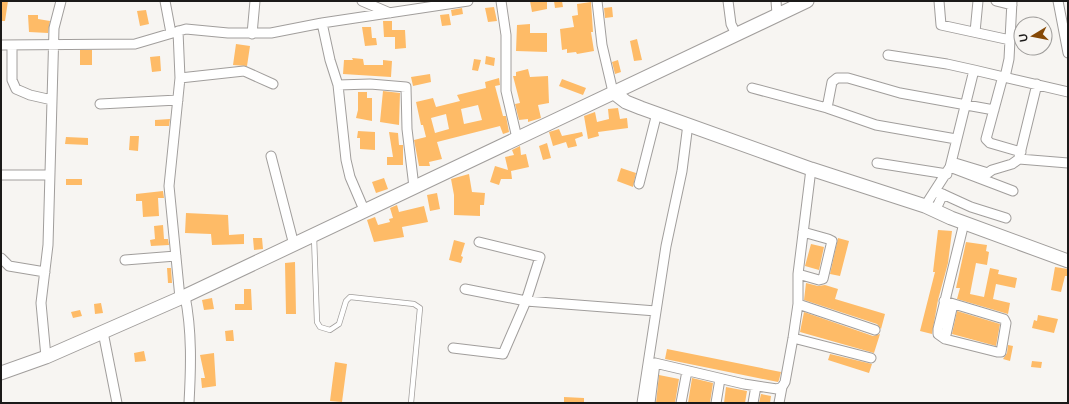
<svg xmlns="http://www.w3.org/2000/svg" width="1069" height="404" font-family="'Varela Round',sans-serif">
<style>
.building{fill:#febb67;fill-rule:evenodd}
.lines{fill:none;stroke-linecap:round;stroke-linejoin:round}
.lane-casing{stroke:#a19e9c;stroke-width:6}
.street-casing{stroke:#a19e9c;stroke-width:11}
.secondary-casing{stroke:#a19e9c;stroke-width:15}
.lane{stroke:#fff;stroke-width:4.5}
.street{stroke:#fff;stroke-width:9}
.secondary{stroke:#fff;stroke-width:13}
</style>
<rect width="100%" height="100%" fill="#f7f5f2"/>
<!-- building -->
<path class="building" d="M1 1H8L5 21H1Z
M530 1H547V9L532 12Z
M554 1H562L563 7 555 8Z
M591 2 593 32H591L594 51 577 54 576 52 567 53V49L562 50 560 29 574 27 572 16 578 15 577 4Z
M494 7 497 21 488 22 485 8Z
M612 7 613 17 605 18 604 8Z
M462 8 463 14 452 16 451 10Z
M146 10 149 24 140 26 137 11Z
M449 14 451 25 442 26 440 15Z
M28 15H38V19L50 21 48 33 29 32Z
M383 21H392V30H405L406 48 395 49V37H384Z
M530 24V33H547V52L516 51 517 25Z
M362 27H371L372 38H376L377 45 365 46Z
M637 39 642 60 634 61 630 41Z
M236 44 250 46 247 66 233 65Z
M80 50H92V65H80Z
M160 56 161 71 152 72 150 57Z
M486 56 495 58 494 66 485 64Z
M352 58 363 59 364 65H383V60L392 61 391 77 343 74 344 60H353Z
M474 59 481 60 478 71 472 70Z
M618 60 621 72 615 74 612 62Z
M528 69 530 77 548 76 549 103 538 105 541 118 528 122V119L519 120 515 104 520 103 513 76H516V72Z
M430 74 431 82 413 86 411 77Z
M499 78 500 85 495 86 503 116H506L509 132 503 134 500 126 437 142 442 159 429 162 430 166H419L414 140 426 137 423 125H421L416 102 433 98 436 107 460 101 457 95 486 88 485 82ZM478 105 482 120 464 124 461 109ZM446 114 449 129 435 133 431 118Z
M562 79 586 88 583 95 559 86Z
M383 91 400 93 399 125 380 122Z
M358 92H367V98H372V121L356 118 358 110Z
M618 108 620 119 627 118 628 128 598 132 599 136 588 139 584 116 595 112 597 122 609 119 608 109Z
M170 119 169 126H155V120Z
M559 129 562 136 582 132 583 136 575 139 577 146 568 148 566 142 553 146 549 132Z
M358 131 375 132V150L360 149V138H357Z
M389 132 398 133 399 145H403V165H387V157H393Z
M130 136H139L138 151 129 150Z
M66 137 88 138V145L65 144Z
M547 143 551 158 543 160 539 146Z
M520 146 521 155 526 154 529 167 511 171 512 179H501L499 185 490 182 495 166 508 170 505 157 514 155 512 150Z
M621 168 636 173 633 187 617 181Z
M469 174 472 192 485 193 484 205H480V216L454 215V195L451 179Z
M384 178 388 189 376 193 372 182Z
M66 179H82V185H66Z
M163 191 164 198H158L159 216 143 217 142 201H136V194Z
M437 193 440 209 430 211 427 195Z
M397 205 399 212 424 206 428 222 402 227 404 237 374 242 367 220 375 217 378 225 390 222 389 219 393 218 390 208Z
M186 213 228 215 229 235 244 234V244L212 245 211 234 185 233Z
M163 225 164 239H168L169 245 151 246 150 240 155 239 154 226Z
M938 230 952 231 948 263 938 300 932 334 920 331 935 272H933Z
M253 238H262L263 249 254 250Z
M838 238 849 241 840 276 830 274Z
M454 240 465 243 461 256 463 257 461 263 449 260Z
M966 242 987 245 986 251 989 252 987 265 976 263 970 294 984 297 990 268 999 270 998 274 1017 278 1015 288 996 284 993 299 1010 303 1008 314 957 299 960 288H956Z
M811 244 824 247 819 270 805 266Z
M295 262 296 314H286L285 263Z
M1055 267 1068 269 1067 276H1065L1061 292 1051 290Z
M167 268H171L172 283H168Z
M806 283 818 286 825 285 838 289 835 299 885 314 881 329 877 324 804 300Z
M244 289H251L252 310H235V304H244Z
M212 298 214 309 204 310 202 300Z
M101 303 103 313 95 314 94 304Z
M80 310 82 316 73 318 71 312Z
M957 311 1000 324 996 346 952 334Z
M804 312 873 336 880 334 874 353 800 332Z
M1038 315 1058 319 1054 333 1032 328 1034 320 1037 321Z
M233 330 234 341H226L225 331Z
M1008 345 1013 346 1010 361 1003 359 1007 353Z
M667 349 781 372 779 380 778 382 665 359Z
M144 351 146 361 135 362 134 353Z
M214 353 216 386 202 388 201 378H205L200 355Z
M830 354 872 364 869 373 828 360Z
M1032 361 1042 362 1041 368 1031 367Z
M335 362 347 364 342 402 330 401Z
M659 375 679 379 675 403H656Z
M692 378 713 383 710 403H688Z
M726 387 747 391 745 403H724Z
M761 394 771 396 770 403H759Z
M564 397 584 398V403H564Z"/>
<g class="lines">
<!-- lane casing -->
<g class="lane-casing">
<path id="lane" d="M314 236 317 322 320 327 330 330 339 324 346 301 350 297 414 304 420 308 411 403"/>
</g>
<!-- street casing -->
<g class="street-casing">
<path id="street" d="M165 1 171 33
M362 1 390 13
M501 1 506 35V91L517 138
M597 1 602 45 613 92
M728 1 731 24 736 34
M776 1 777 14
M939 1 941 25 1010 40
M996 1 1012 5
M1058 1 1068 53
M322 23 330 60 338 85 346 160 350 177 365 212
M178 31 180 78 169 186 180 298
M975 32 978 1
M252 34 255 1
M1 45 135 44 186 29 228 33H271L322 23 468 1
M12 45V80L16 89 30 95 52 100
M888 55 947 64 974 70
M1003 76 986 139 990 143 1021 152
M1005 77 1009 59 1012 1
M180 78 244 71 273 84
M338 85 370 84 406 87 407 129 414 187
M752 88 827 108
M100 104 178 100
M956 139 876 125 827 108 832 82 837 78H848L900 93 994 110
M271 156 294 245
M1019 158 1037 84
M877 163 947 174
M955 163 988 173
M950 167 1013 191
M1 175H49
M981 178 992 170 1012 164 1019 159 1068 163
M639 184 657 113
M936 191 971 207 1006 218
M925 206 950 167 974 70 1068 92
M935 211 943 194
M479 242 540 257 526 301 656 311
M1 258 9 266 45 272
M125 260 176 256
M798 274 819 280 823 279 831 245 832 241 828 239 803 232
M185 296C192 331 191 367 189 403
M944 301 1004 319 1006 323 1001 352H997L945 339 938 334V329L964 223
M798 304 875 330
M103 332 117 403
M793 338 871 358
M945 339 953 304
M453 348 503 354 526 301 465 289
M46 357 41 303 48 245 54 28 61 1
M642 403 666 246 682 171 688 124
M650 403 655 363 744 384 777 389 782 387 785 382 793 338 798 304V274L811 169
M681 403 687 371
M716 403 720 379
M753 403 756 386
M779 403 782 387"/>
</g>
<!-- secondary casing -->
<g class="secondary-casing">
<path id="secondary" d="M613 92 626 102 641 108 811 169 925 206 951 218 1068 261
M1 373 46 357 185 296 807 1"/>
</g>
<!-- lane -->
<use href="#lane" class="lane"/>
<!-- street -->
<use href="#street" class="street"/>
<!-- secondary -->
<use href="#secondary" class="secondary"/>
</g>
<!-- border -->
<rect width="1069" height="404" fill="none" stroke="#1b1a19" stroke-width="4"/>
<!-- north arrow -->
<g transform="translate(1033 36) rotate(260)"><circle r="19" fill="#f7f5f2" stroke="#9f9d9b"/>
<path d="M0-3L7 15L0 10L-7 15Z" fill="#864906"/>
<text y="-6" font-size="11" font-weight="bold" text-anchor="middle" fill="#1b1a19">U</text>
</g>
</svg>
